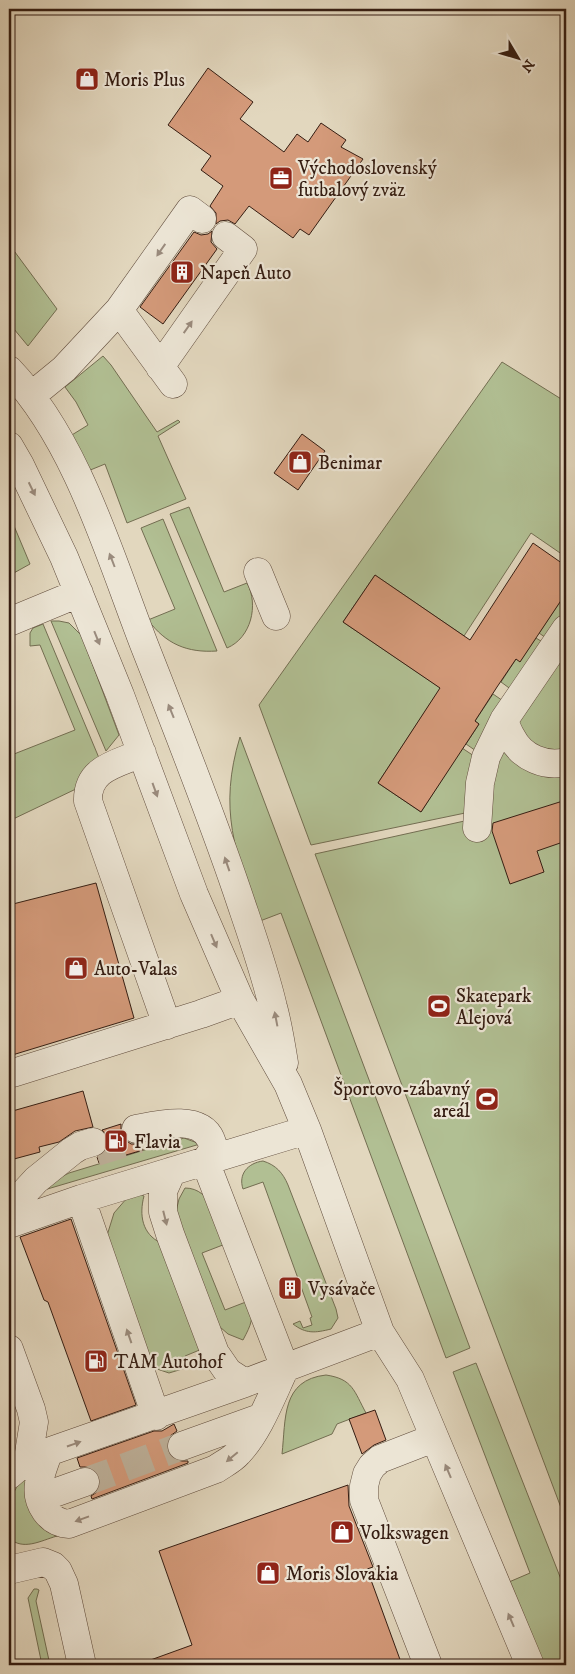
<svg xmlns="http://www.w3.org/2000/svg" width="575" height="1674" font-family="'IM FELL DW Pica',serif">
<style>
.green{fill:#b1bf93;stroke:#736e52}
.building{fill:#d49a7a;stroke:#351d12}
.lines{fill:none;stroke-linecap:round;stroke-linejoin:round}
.minor-tunnel{stroke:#bfb29c;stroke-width:28;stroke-dasharray:28 14;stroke-linecap:butt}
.minor-casing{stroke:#604c3d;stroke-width:29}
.minor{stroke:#ece5d5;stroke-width:28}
.oneway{fill:#9a8b7d}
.labels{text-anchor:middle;stroke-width:4.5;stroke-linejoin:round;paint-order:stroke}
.poi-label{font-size:19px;fill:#351d12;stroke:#ece5d5;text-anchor:start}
</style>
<rect width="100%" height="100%" fill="#e2d7be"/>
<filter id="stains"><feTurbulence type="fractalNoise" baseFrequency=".004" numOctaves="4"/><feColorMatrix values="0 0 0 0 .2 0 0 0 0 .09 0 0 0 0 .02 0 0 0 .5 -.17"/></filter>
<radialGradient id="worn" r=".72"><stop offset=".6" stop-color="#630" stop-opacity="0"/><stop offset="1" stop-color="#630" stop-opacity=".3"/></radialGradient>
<!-- green -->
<path class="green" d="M9 244 57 309 28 346 9 323Z
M103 356 111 365 157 432 178 420 180 422 158 436 186 499 127 523 105 464 83 473 67 438 88 425 76 402 65 387Z
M502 362 566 402V557L531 533 464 636 375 575 343 622 451 695H436L378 783 421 812 462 748 480 760 470 812 311 845 259 705Z
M189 507 224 592 247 583C259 605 251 638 227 648L170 514Z
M9 514 30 564 12 574 9 566Z
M163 519 217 651C187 653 166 644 148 620L175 609 141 528Z
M566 593V621L552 642 539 633Z
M51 621H59L69 623 82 636 119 735 106 751Z
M43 624 99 758 78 788 9 821V756L75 730 40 645 30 646V633L33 628Z
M566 631V1521L315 854 469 820 480 783Z
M536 638 549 646 516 693 501 682 516 659 520 661Z
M493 694 509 705 482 755 466 744 479 724 475 721Z
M240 737 470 1348 446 1358 281 913 260 921C235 853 218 809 240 737Z
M184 1138 200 1144 44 1190 55 1180 69 1173Z
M263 1161C276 1165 283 1173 288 1185L336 1309 338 1318 331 1329C315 1333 306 1334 293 1324L300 1321 303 1328 312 1325 310 1318 312 1317 263 1182 243 1189C238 1174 248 1163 263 1161Z
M185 1188C212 1188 219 1223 228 1243L202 1253 225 1310 251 1300C253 1320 252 1323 243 1340L228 1334 212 1320 175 1216 179 1199Z
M140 1194 144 1196C139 1215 142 1234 161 1243L202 1349 185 1356 189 1367 169 1373 154 1368 150 1363 105 1242 114 1213 127 1198Z
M476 1363 566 1592V1665H546L540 1655 509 1582 530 1573 453 1372Z
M326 1375C353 1379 354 1391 366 1413L337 1424 332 1434 282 1454C286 1419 281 1380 326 1375Z
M25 1477 28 1480 37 1522 47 1531 57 1536C40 1541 23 1551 9 1538 9 1513 6 1496 25 1477Z
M34 1589H37L39 1590 36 1601 50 1665H42L28 1598Z"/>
<!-- building -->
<path class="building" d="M208 68 253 102 240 119 284 152 297 134 308 142 321 123 346 140 341 147 363 159 309 235 300 229 293 238 249 206 235 224 228 220 220 221 216 224V213L210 206 223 186 201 170 211 156 168 125Z
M212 231 211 242 217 249 163 324 140 307 194 232 201 235 208 234Z
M302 434 325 451 298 490 274 473Z
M533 543 566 566V593L520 662 516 659 497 687 475 721 479 724 421 812 378 783 440 688 343 622 375 575 470 640Z
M566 800V841L537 851 544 872 510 884 492 831 493 823Z
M96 883 134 1018 9 1056V905Z
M83 1091 93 1127 75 1131 59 1142 39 1147 40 1152 14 1159 13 1154 9 1156V1112Z
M121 1124V1132L124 1139 131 1144H141L143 1150 99 1163 97 1157 105 1152 108 1145V1137L102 1130Z
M71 1219 136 1405 91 1421 48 1302 44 1300 20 1237Z
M375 1410 386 1440 374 1445 362 1454 349 1419Z
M174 1424 177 1431 170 1436 167 1443 168 1452 172 1458 180 1461H188V1463L92 1499 91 1496 97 1492 100 1485V1476L95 1470 87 1467H80L77 1458 154 1431H162Z
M348 1485 349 1506 373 1567 367 1569 402 1665H146L145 1662 192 1645 159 1551Z"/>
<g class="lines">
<!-- minor-tunnel -->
<path class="minor-tunnel" d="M96 1152 139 1139
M85 1482 182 1446"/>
<!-- minor casing -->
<g class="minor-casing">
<path id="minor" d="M119 310 173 384
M160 367 243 249 226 236
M9 370C77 441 110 557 145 647 177 728 209 809 237 891 250 930 264 968 273 1007 278 1025 281 1044 284 1063
M31 396 64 369 119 310 190 210 202 219
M9 446 20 465 64 557 120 695 194 894 240 1000 288 1084 307 1130 380 1332 410 1379 530 1665
M258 572 276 616
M9 622 79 593
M504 720C506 726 508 732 512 738 522 758 546 767 566 762
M142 753C117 764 87 768 88 801L167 1025
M477 828 480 783 486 757 504 720 566 629
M13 1073 201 1014 240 1000
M172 1171 163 1191V1212L170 1234 215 1353 228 1372 245 1383
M81 1199 156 1416
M12 1222 24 1193 36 1180 72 1151 80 1146 93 1142
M9 1224 81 1199 307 1130
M9 1349 31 1409 34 1422 28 1459
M182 1446 260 1418
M48 1453C45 1463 40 1473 39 1484 36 1503 49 1523 69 1524L216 1469C223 1464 232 1460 238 1453 259 1431 272 1395 285 1368L205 1161C211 1154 215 1148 211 1140 200 1114 157 1125 136 1129
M9 1475 28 1459 245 1383 380 1332
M40 1498 85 1482
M9 1570 43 1562 53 1566 58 1571 64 1584 82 1665
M428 1665 364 1500V1486L367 1474 372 1466 380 1459 434 1438"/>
</g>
<!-- minor -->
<use href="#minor" class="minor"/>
</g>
<!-- one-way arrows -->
<defs><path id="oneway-solid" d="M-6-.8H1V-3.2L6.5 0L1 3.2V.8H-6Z" transform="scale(1.25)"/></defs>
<g class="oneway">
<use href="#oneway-solid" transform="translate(161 250) rotate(125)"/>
<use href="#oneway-solid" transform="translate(188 327) rotate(-55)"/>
<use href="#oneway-solid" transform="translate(32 489) rotate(64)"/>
<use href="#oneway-solid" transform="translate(112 560) rotate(-111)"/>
<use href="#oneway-solid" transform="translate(97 638) rotate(68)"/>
<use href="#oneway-solid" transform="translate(171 711) rotate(-112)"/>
<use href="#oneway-solid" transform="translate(155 790) rotate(70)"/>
<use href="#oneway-solid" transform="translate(227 864) rotate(-109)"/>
<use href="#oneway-solid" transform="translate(214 941) rotate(67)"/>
<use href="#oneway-solid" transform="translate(276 1019) rotate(-101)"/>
<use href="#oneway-solid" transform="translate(165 1218) rotate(76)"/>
<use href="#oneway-solid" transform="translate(129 1336) rotate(-109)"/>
<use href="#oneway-solid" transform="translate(74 1444) rotate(-19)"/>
<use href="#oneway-solid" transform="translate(232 1457) rotate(140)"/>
<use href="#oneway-solid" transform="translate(448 1471) rotate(-113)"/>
<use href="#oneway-solid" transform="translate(82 1519) rotate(160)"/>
<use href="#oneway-solid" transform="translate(511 1620) rotate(-113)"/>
</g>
<!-- icons -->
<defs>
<g id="shop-square" transform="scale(1.25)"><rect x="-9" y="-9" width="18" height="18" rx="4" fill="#8f2418" stroke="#ece5d5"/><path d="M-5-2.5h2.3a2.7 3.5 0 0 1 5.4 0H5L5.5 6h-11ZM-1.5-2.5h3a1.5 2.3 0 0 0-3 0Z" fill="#fff"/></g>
<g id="office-square" transform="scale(1.25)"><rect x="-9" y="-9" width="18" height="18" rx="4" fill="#8f2418" stroke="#ece5d5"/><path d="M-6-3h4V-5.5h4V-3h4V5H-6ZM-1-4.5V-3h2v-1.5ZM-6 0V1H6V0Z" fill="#fff"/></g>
<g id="building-square" transform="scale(1.25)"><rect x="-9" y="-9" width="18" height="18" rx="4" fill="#8f2418" stroke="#ece5d5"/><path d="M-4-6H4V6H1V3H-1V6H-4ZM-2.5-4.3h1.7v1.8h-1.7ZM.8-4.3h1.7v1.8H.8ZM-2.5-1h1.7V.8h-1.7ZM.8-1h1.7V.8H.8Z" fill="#fff"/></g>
<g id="stadium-square" transform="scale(1.25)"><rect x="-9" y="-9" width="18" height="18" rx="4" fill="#8f2418" stroke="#ece5d5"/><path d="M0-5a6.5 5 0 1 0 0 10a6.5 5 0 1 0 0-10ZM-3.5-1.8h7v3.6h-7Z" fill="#fff"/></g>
<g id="fuel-square" transform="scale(1.25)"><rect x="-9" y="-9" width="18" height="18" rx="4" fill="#8f2418" stroke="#ece5d5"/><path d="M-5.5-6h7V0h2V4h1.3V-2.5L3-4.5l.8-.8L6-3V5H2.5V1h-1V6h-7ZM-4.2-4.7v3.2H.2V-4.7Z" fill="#fff"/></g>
</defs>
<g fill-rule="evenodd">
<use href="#shop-square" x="87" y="79"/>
<use href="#office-square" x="281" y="178"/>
<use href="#building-square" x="182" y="272"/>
<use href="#shop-square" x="300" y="462"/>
<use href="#shop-square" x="76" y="968"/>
<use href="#stadium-square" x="439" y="1006"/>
<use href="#stadium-square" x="487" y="1099"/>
<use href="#fuel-square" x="116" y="1141"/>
<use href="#building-square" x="290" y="1288"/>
<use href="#fuel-square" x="96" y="1361"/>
<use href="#shop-square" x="342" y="1532"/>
<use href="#shop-square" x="268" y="1573"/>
</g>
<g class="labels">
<!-- poi labels -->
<g class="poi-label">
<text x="104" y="86">Moris Plus</text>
<text x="298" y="174">Východoslovenský<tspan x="298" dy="22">futbalový zväz</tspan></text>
<text x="200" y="279">Napeň Auto</text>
<text x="318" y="469">Benimar</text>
<text x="94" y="975">Auto-Valas</text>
<text x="456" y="1002">Skatepark<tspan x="456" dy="22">Alejová</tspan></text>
<text x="470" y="1095" text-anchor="end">Športovo-zábavný<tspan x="470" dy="22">areál</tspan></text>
<text x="134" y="1148">Flavia</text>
<text x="308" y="1295">Vysávače</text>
<text x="114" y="1368">TAM Autohof</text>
<text x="360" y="1539">Volkswagen</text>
<text x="286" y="1580">Moris Slovakia</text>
</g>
</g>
<!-- margin -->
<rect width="575" height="1674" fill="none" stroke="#e2d7be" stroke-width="30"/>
<rect x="10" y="10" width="555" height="1654" fill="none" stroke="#351d12" stroke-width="2.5"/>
<rect x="15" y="15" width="545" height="1644" fill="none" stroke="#351d12"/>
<!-- north arrow -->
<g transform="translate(518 58) rotate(128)" stroke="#ece5d5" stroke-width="4" paint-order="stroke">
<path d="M0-4L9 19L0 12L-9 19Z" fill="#351d12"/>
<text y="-8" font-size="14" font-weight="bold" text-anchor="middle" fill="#351d12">N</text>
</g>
<rect width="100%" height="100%" filter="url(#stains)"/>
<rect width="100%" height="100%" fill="url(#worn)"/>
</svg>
